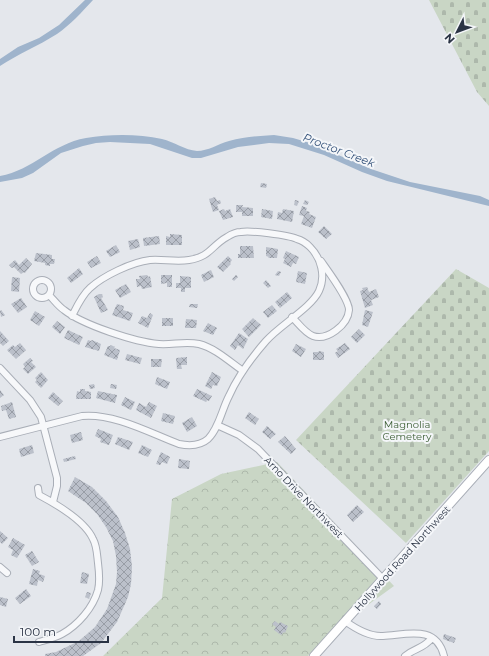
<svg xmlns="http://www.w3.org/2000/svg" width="489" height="656" font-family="Montserrat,sans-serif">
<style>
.forest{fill:url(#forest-crowns)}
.cemetery{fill:url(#cemetery-stones)}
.water{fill:#9fb4cc}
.building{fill:url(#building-cross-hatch)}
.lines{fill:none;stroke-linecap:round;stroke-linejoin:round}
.street-casing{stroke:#a9aeb7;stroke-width:8}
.secondary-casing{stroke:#a9aeb7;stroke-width:10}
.street{stroke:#f7f8fa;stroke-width:6}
.secondary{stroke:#fff;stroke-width:8}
.labels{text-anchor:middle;stroke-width:4;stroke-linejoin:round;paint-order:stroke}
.park-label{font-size:10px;fill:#3f6138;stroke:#f4f6f9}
.street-label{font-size:10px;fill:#2b3445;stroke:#f4f6f9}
.water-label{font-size:11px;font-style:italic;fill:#34527a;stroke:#f4f6f9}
</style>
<defs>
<pattern id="forest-crowns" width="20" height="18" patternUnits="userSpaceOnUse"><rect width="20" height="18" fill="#c9d6c5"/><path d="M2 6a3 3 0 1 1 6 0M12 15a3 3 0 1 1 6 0" fill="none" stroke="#adb8ab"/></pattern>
<pattern id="cemetery-stones" width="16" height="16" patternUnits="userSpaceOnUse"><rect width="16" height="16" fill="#c9d6c5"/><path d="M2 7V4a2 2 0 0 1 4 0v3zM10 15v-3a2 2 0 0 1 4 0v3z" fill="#adb8ab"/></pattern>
<pattern id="building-cross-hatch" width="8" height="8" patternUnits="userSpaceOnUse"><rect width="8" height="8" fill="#bbc0ca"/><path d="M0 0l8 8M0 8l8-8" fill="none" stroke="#989da6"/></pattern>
</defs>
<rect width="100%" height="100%" fill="#e4e7ec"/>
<!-- forest -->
<path class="forest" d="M277 462 394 586 343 623 308 656H103L162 598 172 499 221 474Z"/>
<!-- cemetery -->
<path class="cemetery" d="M429 0H489V106L477 92Z
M456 269 489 288V451L406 543 296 440Z"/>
<!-- water -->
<path class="water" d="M85 0H93C82 12 70 25 57 34 38 46 18 54 0 66V59L18 47 39 38 59 25Z
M274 135 293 138 310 143 371 169 410 182 480 196 489 200V206L387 181 362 172 324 155 289 144 269 143 238 147 201 158H192L150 144 110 142 96 143 83 146 61 153 33 173 22 178 0 182V176C33 170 52 144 86 138 110 134 139 134 162 139 174 142 185 150 197 151 208 151 218 144 229 141 244 137 258 136 274 135Z"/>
<!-- building -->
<path class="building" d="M261 183 267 184 266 188 260 187Z
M215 197 217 201 220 200 221 203 217 205 219 210 213 212 209 199Z
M295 200 299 201 297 206 294 205Z
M305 200 309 202 307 205 303 204Z
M236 205H243L242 207 253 208V216H242V212H236Z
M302 206 307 208 306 211 310 212 309 214 316 217 312 228 301 224 304 216 299 215Z
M224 209 225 211 230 209 233 217 223 220 219 211Z
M262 209 273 211 272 219 261 217Z
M283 209 294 211 292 222 277 219 278 212 282 213Z
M324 226 332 234 326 239 318 232Z
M170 234 182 235V245H166V236L170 237Z
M159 236 160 244 144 246 143 238Z
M138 239 140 247 130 250 128 241Z
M116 245 120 252 110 257 106 251Z
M240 246H253L254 258H238V254H240Z
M266 247 278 249 277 258H268L269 257 266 256Z
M286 251 299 257 296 264 293 263 291 267 283 263 285 259 283 258Z
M36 253 52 255V259H55L54 264H50V266L45 265V263L34 261Z
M97 256 101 263 91 268 87 262Z
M228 256 232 260 230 263 231 264 223 272 217 267Z
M26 258 32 264 25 273 24 272 21 274 14 267 12 268 9 265 15 260 19 265Z
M79 268 83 274 71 283 67 278Z
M211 270 214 277 204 282 201 275Z
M278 271 281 272 279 276 275 275Z
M298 271 307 273 305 284 296 282Z
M147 275 148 277 150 276 152 287 142 289 141 286 137 287 136 279H140L139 276Z
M161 275H172V287H167V283L161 284Z
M236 275 238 277 234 281 232 279Z
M180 276 191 277V288H185V292H181V288H176V283H180Z
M12 277 20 278 19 292 11 291Z
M266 280 271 286 268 288 263 283Z
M126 284 131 292 120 298 115 290Z
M367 287 369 292 376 289 379 297 371 300 373 305 365 308 360 291 363 290 362 288Z
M287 292 292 298 280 308 275 302Z
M99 294H102L103 297 101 298 108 310 101 313 94 297Z
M21 298 27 307 18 313 11 304Z
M117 304 124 306 123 310 133 313 130 321 112 315Z
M190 304H198L197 308 189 307Z
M272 305 277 311 268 318 263 312Z
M1 310 5 315 1 317 0 311Z
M365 310 373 312 368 327 362 325Z
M35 311 45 317 39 326 30 320Z
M150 313 153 315 148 328 138 323 142 316 147 318Z
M162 318H173V326H162Z
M253 318 261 325 249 337 242 329Z
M186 319 197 320 196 328H185Z
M57 321 65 327 60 334 52 327Z
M208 323 217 328 213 335 203 331Z
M359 329 365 335 357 343 351 337Z
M68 330 83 337 79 345 64 338Z
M0 331 9 341 3 346 0 343Z
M239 333 248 339 243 349 238 345 235 350 230 346Z
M88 340 91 341 92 340 101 344 99 351 85 347Z
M20 343 26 350 16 359 7 350 13 345 15 347Z
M345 343 350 349 338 358 335 353 338 351 336 349Z
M296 344 306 349 301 357 292 351Z
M111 345 115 347 114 348 120 350 117 360 104 355 108 346H110Z
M318 351 324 352V360H313V352H319Z
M127 354 142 358 140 364 125 360Z
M187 357V365H181L182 369H177L176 358Z
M30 358 33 361 31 362 36 367 28 374 23 369 25 367 23 364Z
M151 359H162L161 367H151Z
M41 372 48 380 41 388 35 382 37 380 35 378Z
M212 372 221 377 217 386 213 385 211 389 205 386Z
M157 377 170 382 167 389 155 384Z
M94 384 95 388 90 389 89 385Z
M111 384 117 385 116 389 110 388Z
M80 389H85V391L91 392V399H76L77 391 80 392Z
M197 389 212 396 209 401 207 400 206 402 193 396Z
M0 390 4 395 0 398Z
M98 391 117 395 115 403 96 398Z
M53 392 63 401 58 406 48 398Z
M125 397 135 402 131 410 121 405Z
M12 402 16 417 9 419 6 410 2 411 1 406Z
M149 402 157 406 151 418 136 410 139 403 146 407Z
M249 412 259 419 255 425 245 418Z
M163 413 175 416 173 424 161 421Z
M192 417 197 426 187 432 182 423Z
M267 426 276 434 270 439 262 432Z
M98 429 113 435 109 445 100 442 101 439 95 436Z
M81 432 83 440 72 443 70 435Z
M285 436 296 449 291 454 278 442Z
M118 437 133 442 129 450 115 444Z
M32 445 34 453 21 457 19 449Z
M142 445 152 450 148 457 138 453Z
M161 452 170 457 167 464 162 462 160 465 156 464Z
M75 456 76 459 64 462 63 459Z
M179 459 190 461 189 469 178 468Z
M75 477 92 487 106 501 118 517 125 533 130 549 132 567 131 584 128 597 117 622 101 643 83 656H45V654L56 652 79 641 95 627 107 609 116 584 117 572 116 556 113 541 106 527 97 514 86 503 68 491Z
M357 505 364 512 353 522 347 515Z
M0 531 8 538 2 544 0 542Z
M13 538 25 545 17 558 11 555 13 550 8 547Z
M32 551 39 562 32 566 25 555Z
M33 569 40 571 39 574 45 576 43 582 38 580 37 586 29 584Z
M82 572 89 574 87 584 80 583Z
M26 589 31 596 20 604 15 598Z
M87 592 91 593 89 599 85 597Z
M0 597 8 599 6 607 0 605Z
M379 601 381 604 377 609 374 606Z
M275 621 279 624 280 622 288 626 285 633 284 632 281 635 274 630 276 627 272 624Z
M444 634 456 638 454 643 443 639Z"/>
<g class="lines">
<!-- street casing -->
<g class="street-casing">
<path id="street" d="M33 289a9 9 0 1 1 18 0a9 9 0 1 1-18 0Z
M49 295C54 300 58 306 64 310 83 325 135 342 159 344 173 345 185 341 199 344 215 348 230 362 243 371
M292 317C298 323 305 333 313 336 327 341 348 325 349 310 349 299 328 271 321 261
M0 368 30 400 41 417 57 478V486L53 502
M217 425 239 435 258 449 383 579
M0 437 82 416C114 413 150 433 179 444 189 446 200 446 208 439 219 428 222 409 229 396 238 376 252 357 266 341 280 325 311 308 319 291 326 276 321 258 310 247 307 244 301 240 297 239 289 235 249 230 241 232 236 232 230 235 227 237 211 246 210 257 189 260 176 262 162 259 150 260 132 262 103 276 90 288 82 295 77 306 72 316
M38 488 39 495C56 504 85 521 93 539 97 546 97 555 98 563 99 571 100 582 98 590 93 608 78 625 62 634 55 638 46 640 39 642
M0 567 7 573
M345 621C356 629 369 637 383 636 406 635 436 624 444 656
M405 656C415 648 423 649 432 638"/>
</g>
<!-- secondary casing -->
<g class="secondary-casing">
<path id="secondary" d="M314 656 489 460"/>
</g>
<!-- street -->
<use href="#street" class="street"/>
<!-- secondary -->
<use href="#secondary" class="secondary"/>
</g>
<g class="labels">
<!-- park labels -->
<g class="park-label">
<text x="407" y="428">Magnolia<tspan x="407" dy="12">Cemetery</tspan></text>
</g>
<!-- street labels -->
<g class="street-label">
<text transform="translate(304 497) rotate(46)" y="4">Arno Drive Northwest</text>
<text transform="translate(402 558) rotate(-48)" y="4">Hollywood Road Northwest</text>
</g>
<!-- water labels -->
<g class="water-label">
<text transform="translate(339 150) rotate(21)" y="4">Proctor Creek</text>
</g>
</g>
<!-- north arrow -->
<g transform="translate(457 32) rotate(228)" stroke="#f4f6f9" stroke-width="3" paint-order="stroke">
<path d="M0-3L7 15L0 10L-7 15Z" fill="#2b3445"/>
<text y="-6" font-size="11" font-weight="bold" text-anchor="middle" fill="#2b3445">N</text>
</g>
<!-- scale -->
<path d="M14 636v6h94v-6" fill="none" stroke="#2b3445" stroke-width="2"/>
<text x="20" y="636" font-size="12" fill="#2b3445" stroke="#f4f6f9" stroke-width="3" paint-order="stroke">100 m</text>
</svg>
